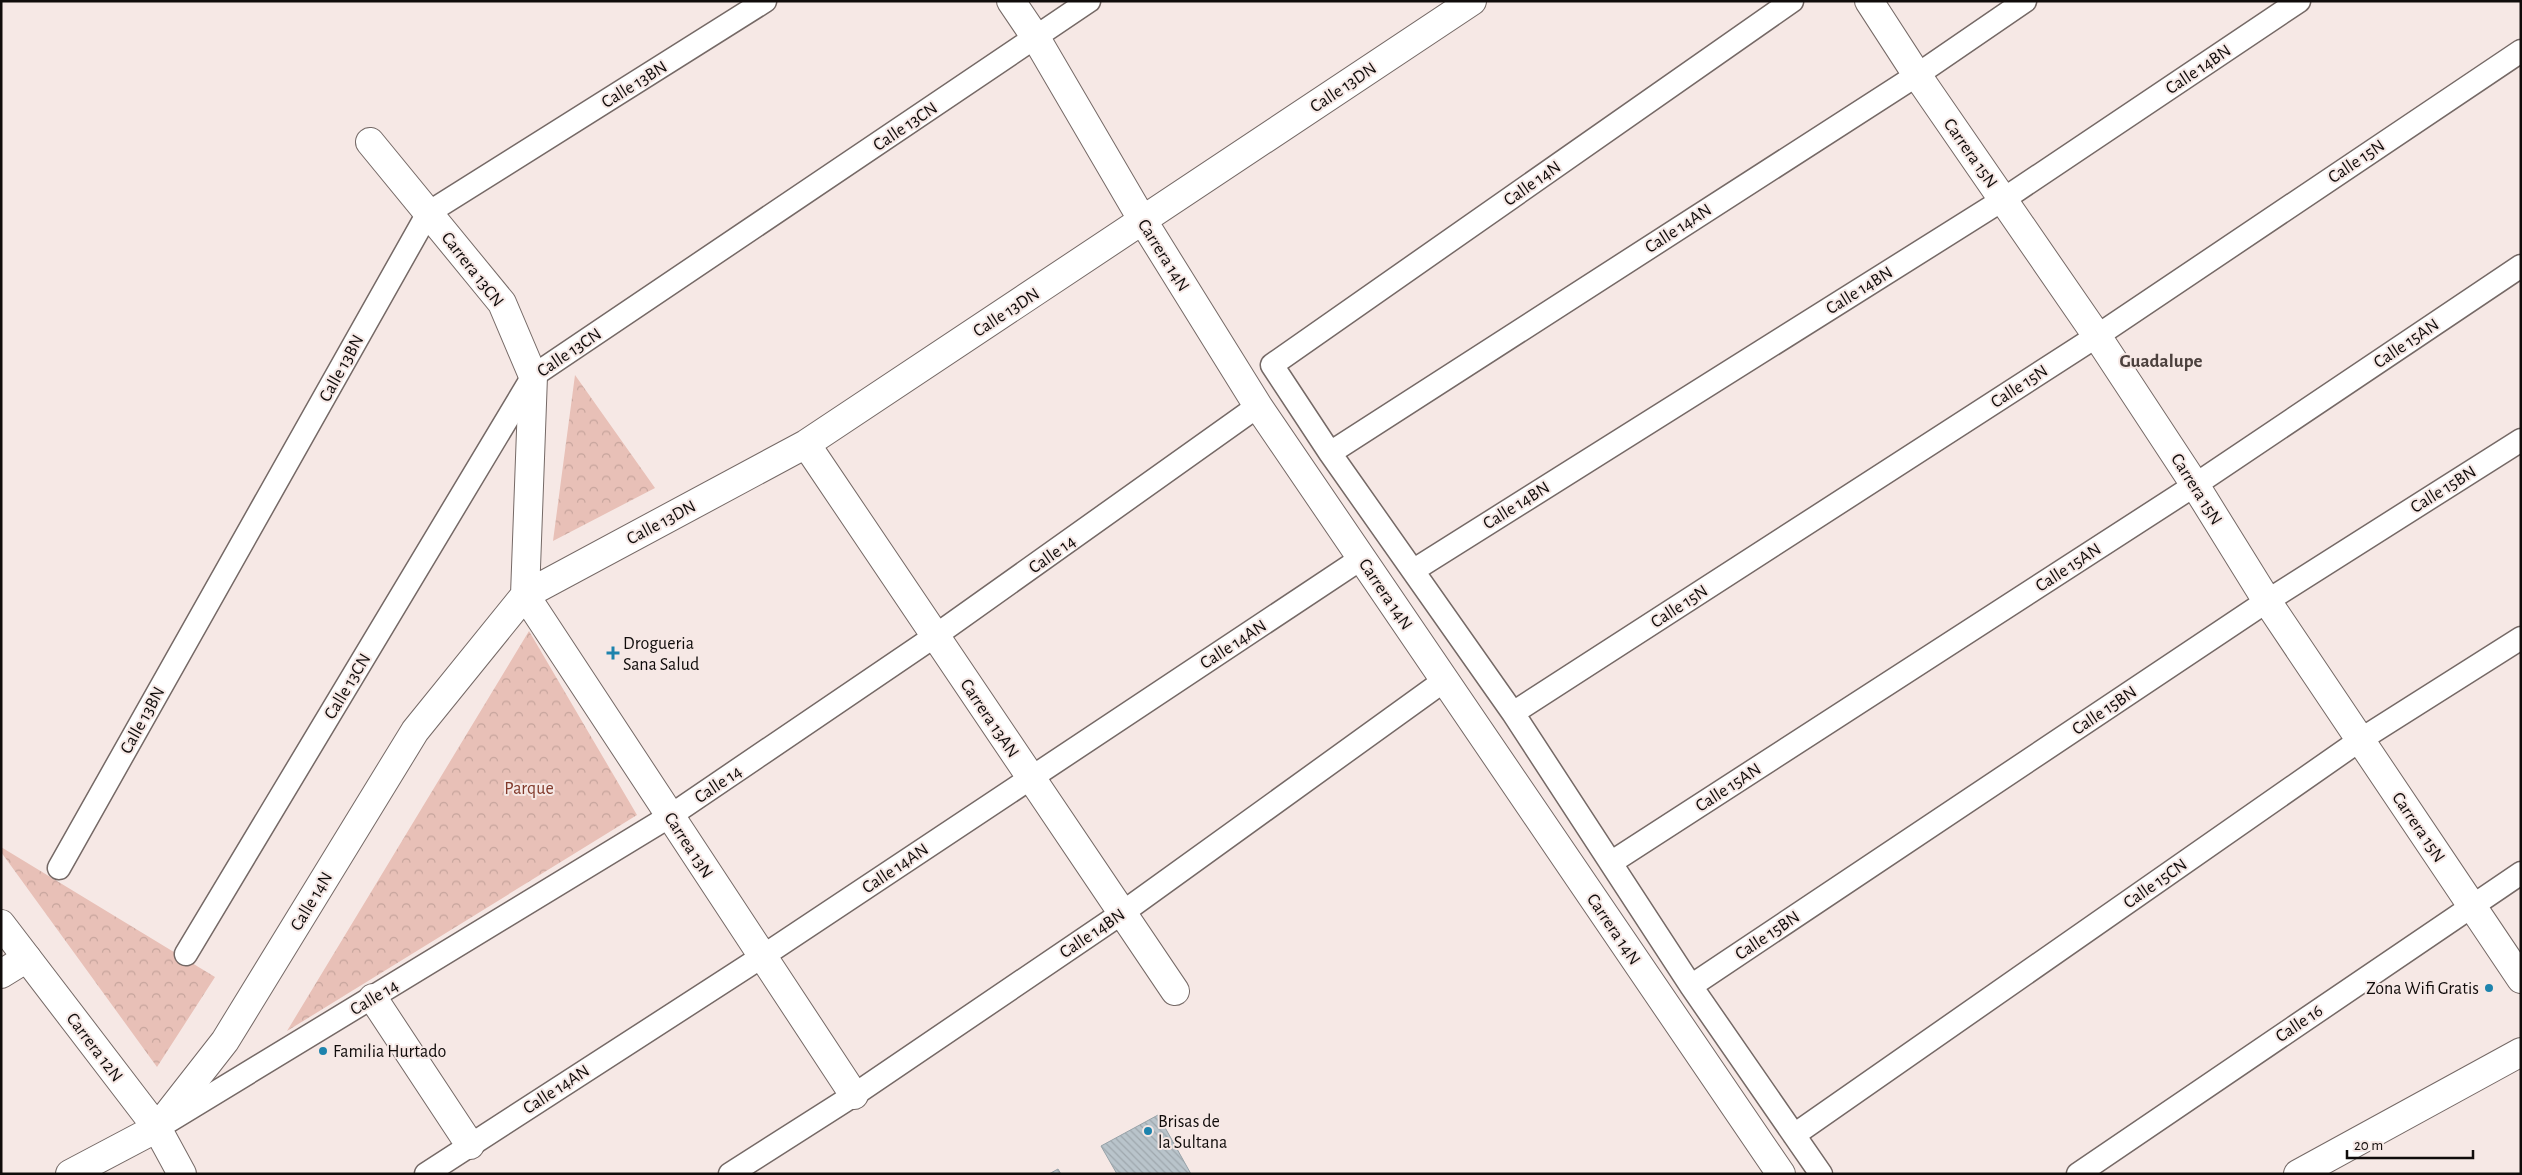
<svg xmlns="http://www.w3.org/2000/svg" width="2522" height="1175" font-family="'Alegreya Sans',sans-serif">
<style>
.park{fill:url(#park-crowns)}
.building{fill:url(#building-back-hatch);stroke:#97a2a8}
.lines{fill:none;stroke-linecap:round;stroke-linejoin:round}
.service-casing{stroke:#756966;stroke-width:25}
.pedestrian-casing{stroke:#756966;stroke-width:30}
.minor-casing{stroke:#756966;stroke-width:30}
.service{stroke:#fff;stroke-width:22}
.pedestrian{stroke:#fff;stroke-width:28}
.minor{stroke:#fff;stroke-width:28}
.poi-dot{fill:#1d83ad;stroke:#f6e8e5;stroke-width:2}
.labels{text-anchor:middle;stroke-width:4;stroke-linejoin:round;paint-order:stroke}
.street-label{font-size:18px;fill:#100c0b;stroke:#f6e8e5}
.poi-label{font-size:18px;fill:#100c0b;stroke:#f6e8e5;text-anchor:start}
.park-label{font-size:18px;fill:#81392a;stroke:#f6e8e5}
.neighbourhood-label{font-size:19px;font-weight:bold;fill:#4c413e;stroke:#f6e8e5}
</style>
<defs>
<pattern id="park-crowns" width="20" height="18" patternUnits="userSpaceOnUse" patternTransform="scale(1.25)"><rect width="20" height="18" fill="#e8c0b7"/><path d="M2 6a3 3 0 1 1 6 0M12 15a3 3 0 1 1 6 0" fill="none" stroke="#c6a49c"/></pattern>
<pattern id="building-back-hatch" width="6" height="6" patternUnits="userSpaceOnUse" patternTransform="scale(1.25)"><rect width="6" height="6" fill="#b9c4cb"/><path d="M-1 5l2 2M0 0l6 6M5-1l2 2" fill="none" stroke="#9ea7ad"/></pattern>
</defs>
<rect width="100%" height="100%" fill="#f6e8e5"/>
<!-- park -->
<path class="park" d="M575 375 655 488 553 541Z
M529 631 637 815 287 1031Z
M1 847 215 977 157 1067 1 852Z"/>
<!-- building -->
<path class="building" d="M1158 1115 1191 1174H1117L1101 1146Z
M1058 1169 1061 1174H1049Z"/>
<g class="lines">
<!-- service casing -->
<g class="service-casing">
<path id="service" d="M1792 1 1272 365 1330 453 1513 713 1691 986 1821 1174
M1330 453 1917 75 2025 1
M1414 570 2004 199 2299 1
M1513 713 2097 336 2521 51
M1612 862 2195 485 2521 266
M59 868 428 213 765 1
M186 954 533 376 1089 1
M1691 986 2267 601 2521 440
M164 1124 670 816 935 636 1258 406
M1794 1135 2360 740 2521 638
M426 1174 763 956 1362 558
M730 1174 854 1095 1122 913 1445 680
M2078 1174 2521 873"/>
</g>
<!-- pedestrian casing -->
<g class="pedestrian-casing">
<path id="pedestrian" d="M525 595 854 1095
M1 974 27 958
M373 998 470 1145"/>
</g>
<!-- minor casing -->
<g class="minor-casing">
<path id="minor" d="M1011 1 1036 38 1143 221 1258 406 1781 1174
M1869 1 1917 75 2097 336 2195 485 2267 601 2521 979
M370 142 502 303 533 376 525 595
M806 444 1175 991
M1 924 157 1128 182 1174
M70 1174 157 1128 225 1041 415 731 525 595 806 444 1472 1
M2298 1174 2521 1052"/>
</g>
<!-- service -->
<use href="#service" class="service"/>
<!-- pedestrian -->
<use href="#pedestrian" class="pedestrian"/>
<!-- minor -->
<use href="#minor" class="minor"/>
</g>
<!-- markers -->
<g class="poi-dot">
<path d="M610.5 645.5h5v5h5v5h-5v5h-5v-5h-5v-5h5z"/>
<circle cx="2489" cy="988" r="5"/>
<circle cx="323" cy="1051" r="5"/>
<circle cx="1148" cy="1131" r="5"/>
</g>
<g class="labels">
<!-- street labels -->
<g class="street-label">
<text transform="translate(2198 69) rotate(-34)" y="6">Calle 14BN</text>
<text transform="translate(634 84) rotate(-32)" y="6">Calle 13BN</text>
<text transform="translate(1343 87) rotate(-34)" y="6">Calle 13DN</text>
<text transform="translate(905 126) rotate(-34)" y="6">Calle 13CN</text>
<text transform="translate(1971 153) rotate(55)" y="6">Carrera 15N</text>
<text transform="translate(2356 161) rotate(-34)" y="6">Calle 15N</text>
<text transform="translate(1532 183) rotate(-35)" y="6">Calle 14N</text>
<text transform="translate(1678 228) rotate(-33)" y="6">Calle 14AN</text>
<text transform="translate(1164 255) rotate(58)" y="6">Carrera 14N</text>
<text transform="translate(473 269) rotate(52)" y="6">Carrera 13CN</text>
<text transform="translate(1859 290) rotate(-32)" y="6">Calle 14BN</text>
<text transform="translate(1006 312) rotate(-33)" y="6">Calle 13DN</text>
<text transform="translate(2406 343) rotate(-34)" y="6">Calle 15AN</text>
<text transform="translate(569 352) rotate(-34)" y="6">Calle 13CN</text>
<text transform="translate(341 368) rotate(-61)" y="6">Calle 13BN</text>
<text transform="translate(2019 386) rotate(-33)" y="6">Calle 15N</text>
<text transform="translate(2197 489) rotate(58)" y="6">Carrera 15N</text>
<text transform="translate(2443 489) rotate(-32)" y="6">Calle 15BN</text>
<text transform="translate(1516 505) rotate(-32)" y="6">Calle 14BN</text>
<text transform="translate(661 522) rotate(-28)" y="6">Calle 13DN</text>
<text transform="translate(1052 554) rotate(-35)" y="6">Calle 14</text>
<text transform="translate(2068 567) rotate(-33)" y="6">Calle 15AN</text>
<text transform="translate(1386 594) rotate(56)" y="6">Carrera 14N</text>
<text transform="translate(1679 606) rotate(-33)" y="6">Calle 15N</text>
<text transform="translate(1233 644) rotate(-33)" y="6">Calle 14AN</text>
<text transform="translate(347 686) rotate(-59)" y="6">Calle 13CN</text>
<text transform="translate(2104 710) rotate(-34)" y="6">Calle 15BN</text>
<text transform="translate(990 718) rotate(56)" y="6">Carrera 13AN</text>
<text transform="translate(142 720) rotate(-61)" y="6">Calle 13BN</text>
<text transform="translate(718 784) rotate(-34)" y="6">Calle 14</text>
<text transform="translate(1728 787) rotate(-33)" y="6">Calle 15AN</text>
<text transform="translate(2419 827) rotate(56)" y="6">Carrera 15N</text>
<text transform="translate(689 845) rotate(57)" y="6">Carrea 13N</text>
<text transform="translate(895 868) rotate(-34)" y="6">Calle 14AN</text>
<text transform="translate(2155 883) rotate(-35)" y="6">Calle 15CN</text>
<text transform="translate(311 901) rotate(-59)" y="6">Calle 14N</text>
<text transform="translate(1614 929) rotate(56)" y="6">Carrera 14N</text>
<text transform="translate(1092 933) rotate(-34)" y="6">Calle 14BN</text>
<text transform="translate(1767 935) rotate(-34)" y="6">Calle 15BN</text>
<text transform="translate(374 997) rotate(-31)" y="6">Calle 14</text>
<text transform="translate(2299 1023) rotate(-34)" y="6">Calle 16</text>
<text transform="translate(95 1047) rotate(53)" y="6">Carrera 12N</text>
<text transform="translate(556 1089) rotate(-33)" y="6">Calle 14AN</text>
</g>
<!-- poi labels -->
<g class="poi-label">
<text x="623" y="649">Drogueria<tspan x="623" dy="21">Sana Salud</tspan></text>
<text x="2479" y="994" text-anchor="end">Zona Wifi Gratis</text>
<text x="333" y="1057">Familia Hurtado</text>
<text x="1158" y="1127">Brisas de<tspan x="1158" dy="21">la Sultana</tspan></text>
</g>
<!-- park labels -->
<g class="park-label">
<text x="529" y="794">Parque</text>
</g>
<!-- neighbourhood labels -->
<g class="neighbourhood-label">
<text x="2161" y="367">Guadalupe</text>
</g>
</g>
<!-- border -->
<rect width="2522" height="1175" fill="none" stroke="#100c0b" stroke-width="5"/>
<!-- scale -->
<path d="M2347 1150v8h126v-8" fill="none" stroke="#100c0b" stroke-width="2.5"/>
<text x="2354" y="1150" font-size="15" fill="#100c0b" stroke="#f6e8e5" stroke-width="4" paint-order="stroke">20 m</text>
</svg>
